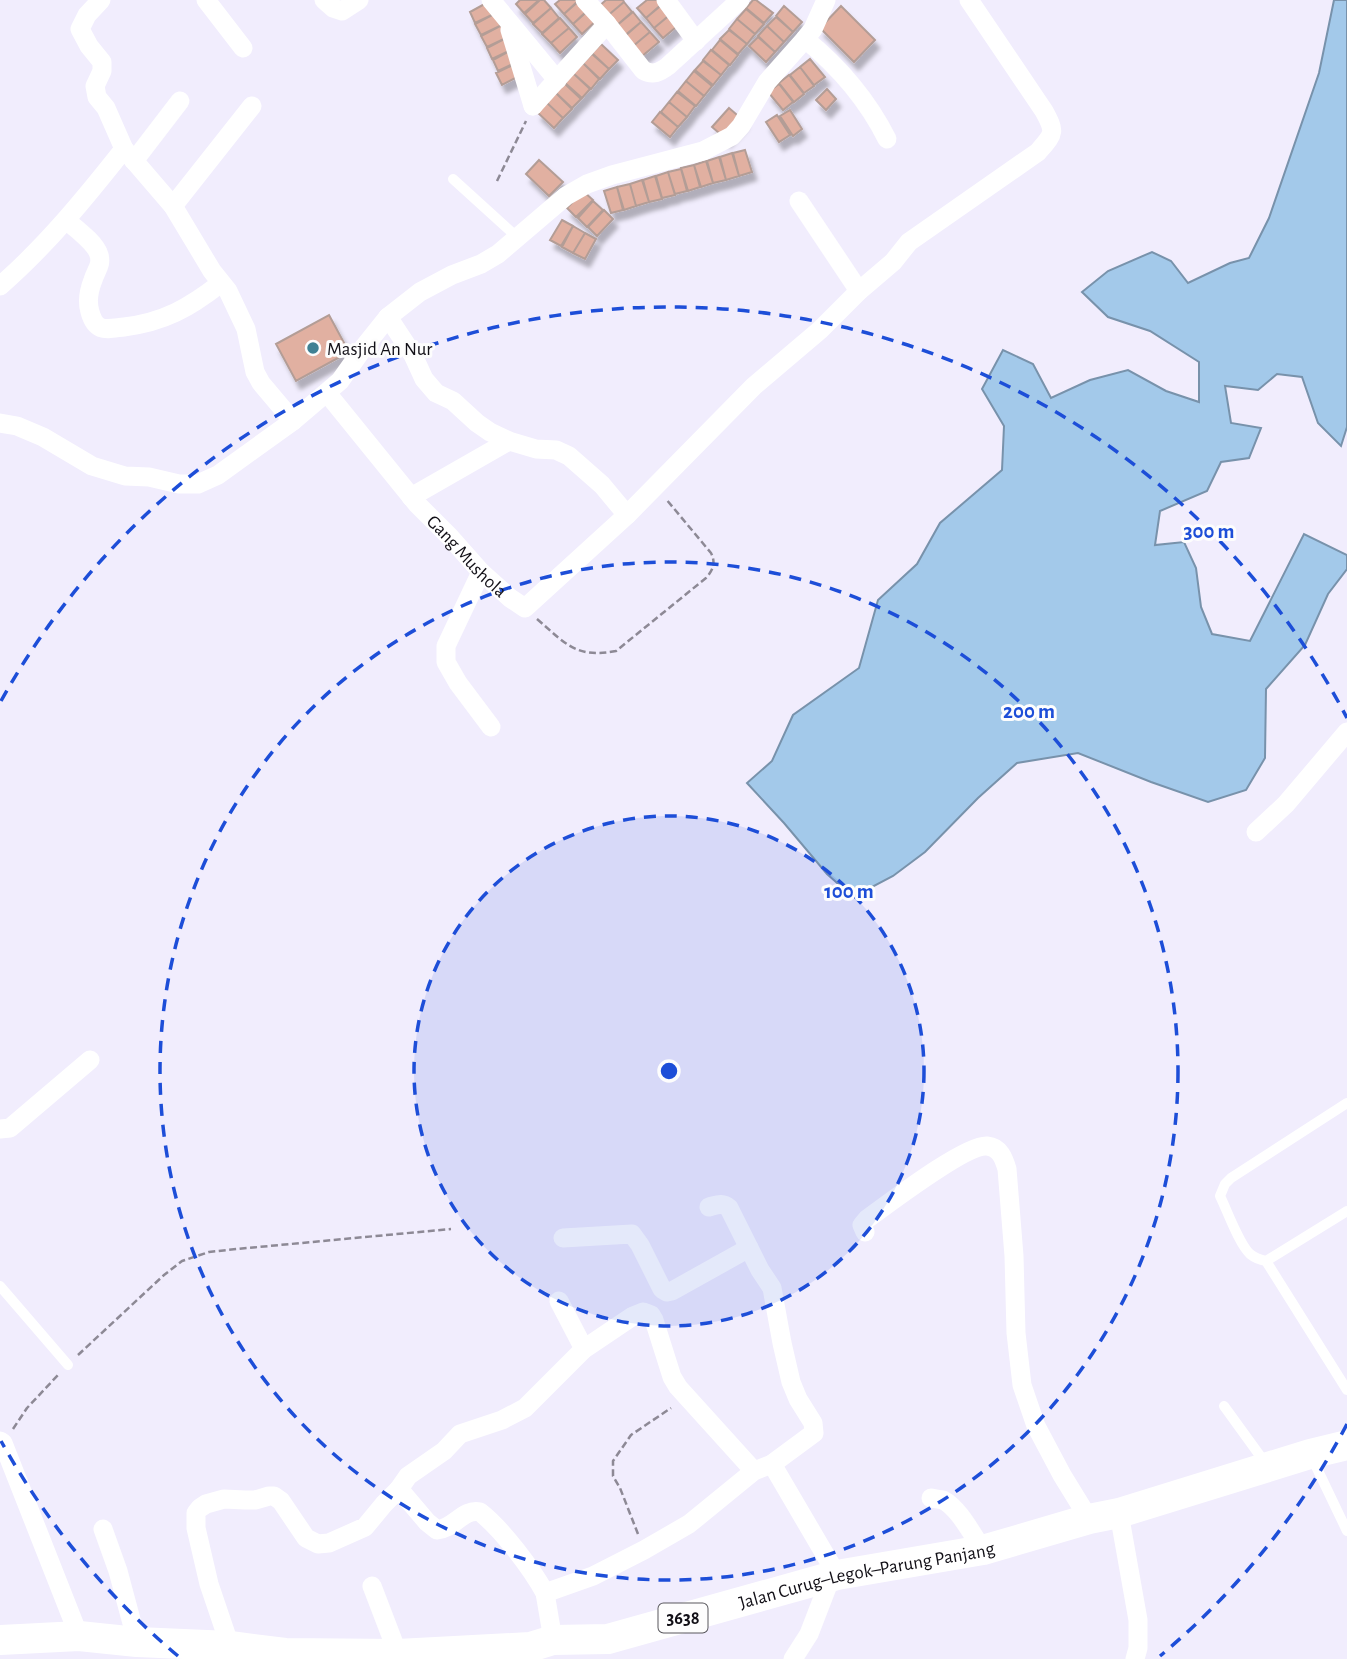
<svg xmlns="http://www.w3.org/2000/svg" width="1347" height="1659" font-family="'Alegreya Sans',sans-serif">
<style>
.water{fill:#a3c9ea;stroke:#7892ab;stroke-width:2}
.building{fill:#e1b0a1;stroke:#b39d96;stroke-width:2;filter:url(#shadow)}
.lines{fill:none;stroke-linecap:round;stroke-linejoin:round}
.path{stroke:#8d8995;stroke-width:2.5;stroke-dasharray:7 3.5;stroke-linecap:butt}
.service{stroke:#fff;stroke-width:10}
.minor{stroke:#fff;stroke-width:19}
.primary{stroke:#fff;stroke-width:30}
.ring{fill:none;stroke:#1d4ed8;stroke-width:3.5;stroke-dasharray:12 9}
.poi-dot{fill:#408194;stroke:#fdfdfd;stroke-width:2.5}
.labels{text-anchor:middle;stroke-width:6;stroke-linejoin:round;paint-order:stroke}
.shield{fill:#fdfdfd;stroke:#58575c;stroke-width:2}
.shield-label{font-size:18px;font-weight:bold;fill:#121017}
.poi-label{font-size:19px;fill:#121017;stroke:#fdfdfd;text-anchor:start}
.street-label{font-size:19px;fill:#121017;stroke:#fdfdfd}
.centre{fill:#1d4ed8;stroke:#fdfdfd;stroke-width:3.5}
.ring-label{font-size:21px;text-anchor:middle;font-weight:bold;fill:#1d4ed8;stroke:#fdfdfd;stroke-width:6;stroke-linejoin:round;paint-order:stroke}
</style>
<defs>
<filter id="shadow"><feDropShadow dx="4.5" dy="8" stdDeviation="2" flood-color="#0004"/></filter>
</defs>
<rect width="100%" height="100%" fill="#f1edfd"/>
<!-- water -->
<path class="water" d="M1334 0H1347V427L1341 446 1318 423 1302 377 1277 374 1258 390 1225 386 1231 423 1261 428 1249 458 1221 462 1207 491 1160 511 1155 545 1184 542 1196 568 1201 607 1212 634 1250 641 1304 534 1347 555V569L1328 594 1305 645 1266 689 1265 758 1246 790 1208 802 1151 782 1078 753 1017 763 978 798 925 852 893 876 853 897 827 874 784 823 747 783 772 761 793 715 859 668 878 600 917 564 940 523 1002 470 1004 426 982 389 1003 350 1033 364 1051 398 1090 380 1128 370 1166 391 1199 402V362L1150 331 1108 317 1082 292 1108 271 1152 252 1171 261 1188 283 1230 263 1249 258 1269 218 1319 73Z"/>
<!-- building -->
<path class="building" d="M520 0H539L524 13 516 4Z
M540 0H544L551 8 533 23 525 14Z
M560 0H579L564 14 555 4Z
M580 0 590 8 573 24 564 14Z
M606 0H623L624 2 606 17 598 7Z
M647 0H661L663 3 646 18 637 8Z
M753 0H756L773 13 764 23 746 8Z
M490 1 496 13 475 23 470 12Z
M624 2 632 12 615 27 606 17Z
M664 3 672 13 654 28 646 18Z
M784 6 802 22 793 32 776 16Z
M841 6 875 40 854 62 820 28Z
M551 8 559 18 542 33 533 24Z
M590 9 599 18 582 34 573 24Z
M746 9 764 24 755 34 737 19Z
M633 12 641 22 623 37 615 27Z
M496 13 502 25 481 35 475 24Z
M672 13 681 23 663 38 654 28Z
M776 17 793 32 784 42 767 26Z
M560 18 569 28 551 43 542 34Z
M737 19 755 34 747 44 729 29Z
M641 22 650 32 632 47 624 37Z
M502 25 508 37 487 47 481 36Z
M767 26 784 42 775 52 758 36Z
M569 28 577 37 560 53 551 43Z
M729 30 747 44 738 54 720 39Z
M650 32 659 42 641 57 632 47Z
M508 37 513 49 492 59 487 48Z
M758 37 775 52 766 62 749 46Z
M720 40 738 55 730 65 712 50Z
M601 44 618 60 609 69 592 53Z
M513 49 519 61 498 71 493 60Z
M711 50 729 65 721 75 703 60Z
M592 54 609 69 600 79 583 63Z
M810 59 825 77 814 85 800 67Z
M703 61 721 75 713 85 695 70Z
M517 63 523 74 502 85 496 73Z
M583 63 599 79 591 89 573 73Z
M800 67 814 86 804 93 790 75Z
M694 71 712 86 704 96 686 81Z
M573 73 590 89 582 98 564 82Z
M789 75 804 94 794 102 779 83Z
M686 81 704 96 696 106 678 91Z
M564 83 581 99 572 108 555 92Z
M779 84 793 102 783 110 768 92Z
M827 89 836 99 826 110 816 100Z
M555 92 572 109 563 118 546 102Z
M677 92 695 106 687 117 669 102Z
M546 102 563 118 554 128 537 112Z
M669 102 687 117 678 127 661 112Z
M729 108 743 120 726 139 712 127Z
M790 110 802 129 793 136 780 116Z
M660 112 678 127 670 137 652 122Z
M777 115 790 135 779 142 766 122Z
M745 150 752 172 739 176 733 153Z
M732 153 739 176 726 180 720 157Z
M719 157 726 180 713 183 707 161Z
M539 160 563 182 549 196 526 174Z
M706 161 713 183 701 187 694 165Z
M694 165 700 187 688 191 681 168Z
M681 169 687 191 675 194 668 172Z
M668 172 675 195 662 198 656 176Z
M655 176 662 199 649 202 643 180Z
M642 180 649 202 636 206 630 184Z
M630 184 636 206 624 210 617 187Z
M617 187 623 210 611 213 604 191Z
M583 191 593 200 576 217 567 208Z
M593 201 603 210 587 227 578 218Z
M604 210 613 219 597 236 588 227Z
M562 220 573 226 561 246 550 240Z
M573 226 585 233 573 253 562 247Z
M585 233 596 239 585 259 573 253Z
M329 315 349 352 296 381 276 344Z"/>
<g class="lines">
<!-- path -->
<path class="path" d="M497 181 526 121
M537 619C565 643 576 659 616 651L706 578C713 570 716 563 711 553L666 499
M78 1355 164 1275 182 1261 209 1252 237 1249 451 1229
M13 1429 27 1408 58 1375
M638 1534 620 1488 613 1476V1461L631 1435 671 1408"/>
<!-- service -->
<path class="service" d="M453 179 518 238
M1347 1211 1266 1261 1347 1390
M1266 1261C1260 1260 1255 1258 1250 1254 1239 1244 1227 1210 1220 1196L1225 1184 1231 1178 1347 1103
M0 1286 68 1365
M1224 1406 1266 1464
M1312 1458 1347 1531"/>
<!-- minor -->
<g class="minor">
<path d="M101 0 87 15 80 29 89 46 102 62V71L95 86 97 97 106 108 124 149 173 206 212 271 228 291 246 329 255 372 261 383 293 421"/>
<path d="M206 0 243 48"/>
<path d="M324 0 333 8 342 11 359 0"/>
<path d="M491 0 557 80"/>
<path d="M585 0 607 24 643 70C653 76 660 72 668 66L740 0"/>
<path d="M666 0 696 41"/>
<path d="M510 30 533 106"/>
<path d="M805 39C838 66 868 101 887 139"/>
<path d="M533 106 607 24"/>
<path d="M134 161 180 101"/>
<path d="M799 201 859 291"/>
<path d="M173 206 252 106"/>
<path d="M66 220C75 228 96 243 99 255 102 265 96 270 93 280 89 290 87 302 90 312 96 333 106 329 124 327 164 322 189 308 221 283"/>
<path d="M0 286C47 245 86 197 124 149"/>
<path d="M388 317 413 355 424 379 436 393 453 401 477 423 490 432 509 441 536 449 556 450 569 456 602 485 627 515 754 386 820 330 859 291 893 262 909 242 1038 152C1054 133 1056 133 1044 111L969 0"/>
<path id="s1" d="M327 393 417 504 450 537 481 572 510 598 525 608 627 515"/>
<path d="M0 423 17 426 43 437 92 466 125 476 149 477 179 484H198L218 475 293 421 340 381 364 347 388 317 420 292 452 275 481 264 498 254 566 196 587 184 612 175 703 151 732 136 741 126 767 82 805 39 813 29 826 0"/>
<path d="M411 497 509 441"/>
<path d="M481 572 446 646V662L458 683 491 727"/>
<path d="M1256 832 1286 804 1347 732"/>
<path d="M0 1129 10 1128 90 1060"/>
<path d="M709 1207C717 1205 722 1202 729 1208L760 1270 772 1288 782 1343 791 1382 798 1399 813 1423 814 1433 772 1464"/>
<path d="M865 1232 862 1225 867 1219C888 1204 966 1144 987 1146 1000 1147 1004 1159 1007 1169L1014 1256 1016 1333 1022 1385 1036 1426 1062 1475 1089 1519"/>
<path d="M563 1238 632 1234 640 1245 662 1289 667 1292 672 1291 749 1248"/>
<path d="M559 1301 584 1349"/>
<path d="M0 1441 3 1443 79 1636"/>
<path d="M754 1471 678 1387 672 1377 654 1320 651 1315 643 1312 633 1316 584 1349 525 1408 502 1420 460 1434 444 1451 408 1476 399 1489 427 1522 437 1530C454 1529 463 1508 480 1512 502 1529 532 1569 545 1593L593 1576 644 1550 689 1524 754 1471 772 1464 837 1575"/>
<path d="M931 1498C932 1498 942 1500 943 1500 959 1508 973 1536 983 1550"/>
<path d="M1119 1513 1138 1620V1648L1135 1659"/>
<path d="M103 1529 118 1571 137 1642"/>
<path d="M372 1586 398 1654"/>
<path d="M545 1593 553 1640"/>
<path d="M230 1646 209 1584 196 1528V1513L200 1508 206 1504 224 1499 245 1500H255L269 1496H274L281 1501 306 1538 318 1544 329 1543 365 1527 384 1504 399 1489"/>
<path d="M793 1659 809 1634 831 1577"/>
</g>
<!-- primary -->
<path class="primary" id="s2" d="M0 1640 79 1636 137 1642 230 1646 285 1653 398 1654 530 1647 553 1640 608 1639 837 1575 983 1550 1089 1519 1119 1513 1310 1454 1347 1445"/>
</g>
<!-- distance rings -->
<circle cx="669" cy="1071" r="255" fill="#1d4ed8" fill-opacity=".12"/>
<g class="ring">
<circle cx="669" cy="1071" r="255"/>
<circle cx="669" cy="1071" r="509"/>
<path d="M1347 1424A764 764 0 0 1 1160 1656M178 1656A764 764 0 0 1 1 1441M1 701A764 764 0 0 1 1347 718"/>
</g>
<!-- markers -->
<circle class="poi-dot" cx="313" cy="348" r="7"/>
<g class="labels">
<!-- shield labels -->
<rect class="shield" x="658.5" y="1603.5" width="49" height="29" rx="5"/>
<g class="shield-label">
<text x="683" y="1624">3638</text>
</g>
<!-- poi labels -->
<g class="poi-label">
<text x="327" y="355">Masjid An Nur</text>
</g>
<!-- street labels -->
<g class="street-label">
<text dy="7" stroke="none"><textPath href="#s1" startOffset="215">Gang Mushola</textPath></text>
<text dy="7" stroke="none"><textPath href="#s2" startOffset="877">Jalan Curug–Legok–Parung Panjang</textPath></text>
</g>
</g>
<circle cx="669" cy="1071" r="10" class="centre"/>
<g class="ring-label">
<text x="1209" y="538">300 m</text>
<text x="1029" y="718">200 m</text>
<text x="849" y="898">100 m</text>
</g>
</svg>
